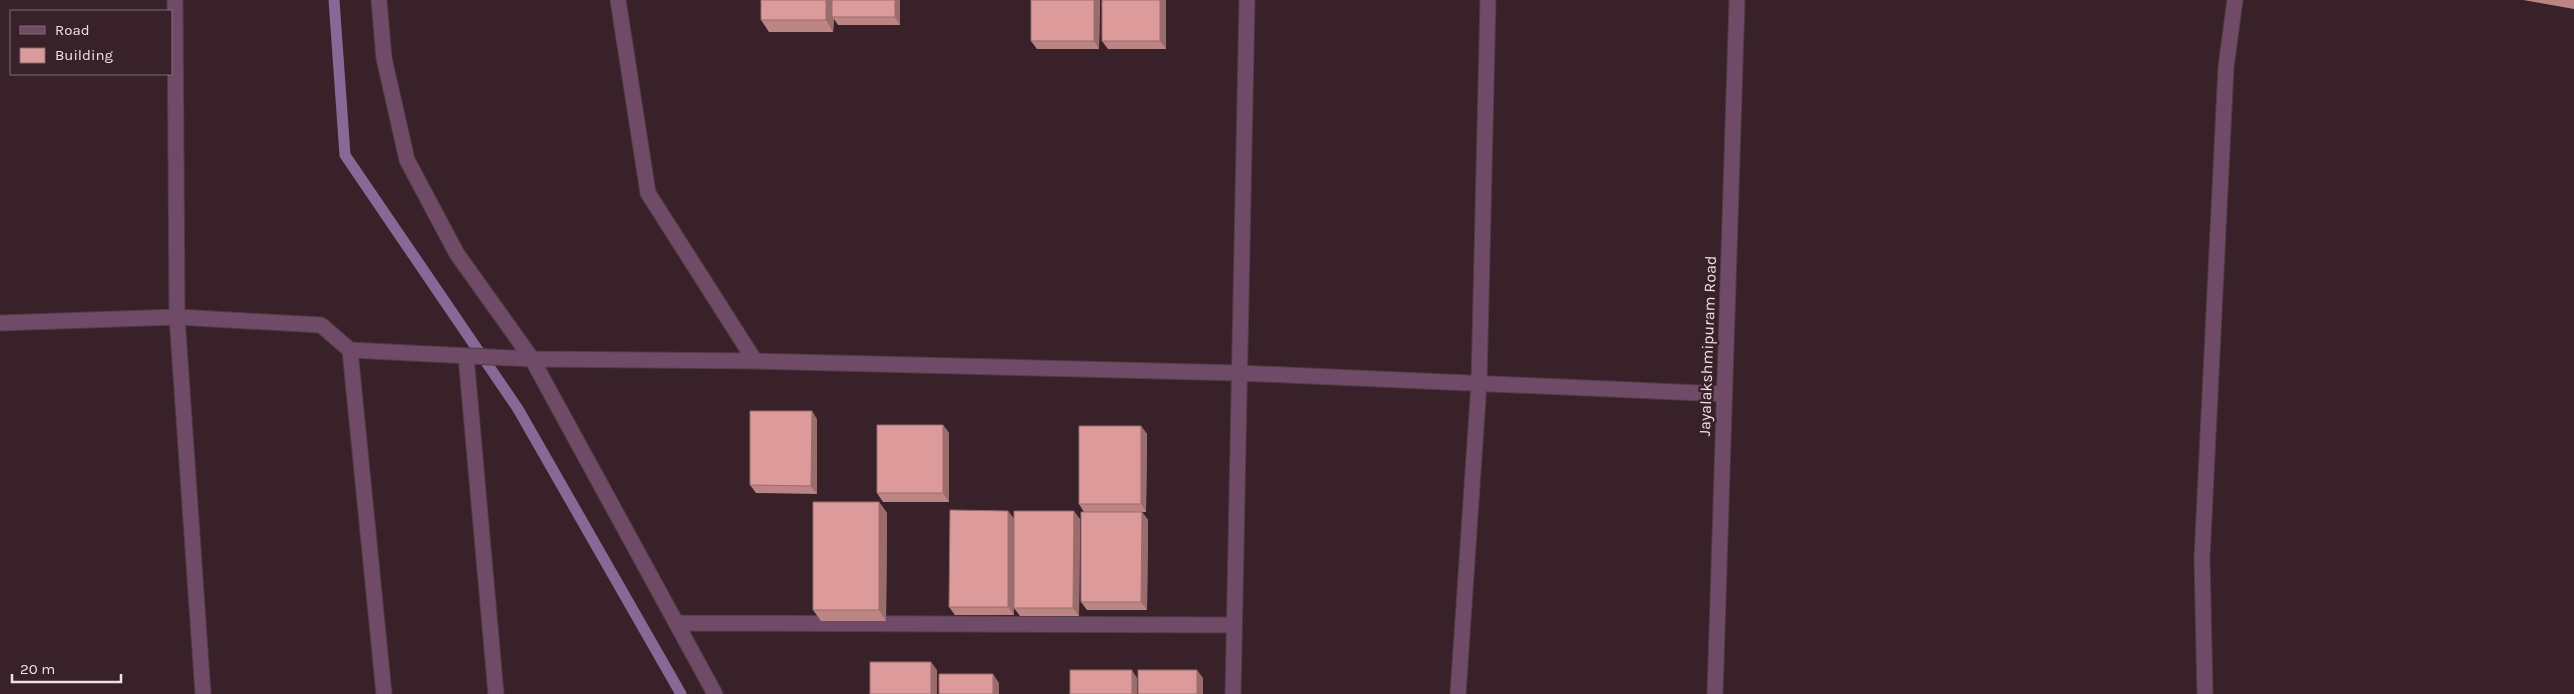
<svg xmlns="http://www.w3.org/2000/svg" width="2574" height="694" font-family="Karla,sans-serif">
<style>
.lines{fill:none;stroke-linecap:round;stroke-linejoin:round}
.stream{stroke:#876897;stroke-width:11}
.minor-casing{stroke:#523c43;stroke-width:17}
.minor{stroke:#6f4b67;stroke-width:15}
.wall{fill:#bd8485}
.shaded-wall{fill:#9a6c6c}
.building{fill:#dc9a9b;stroke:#9a6c6c}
.labels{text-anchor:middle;stroke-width:5;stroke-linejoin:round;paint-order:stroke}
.street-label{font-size:16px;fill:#f1e1e6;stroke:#382129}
</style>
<rect width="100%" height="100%" fill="#382129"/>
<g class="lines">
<!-- stream -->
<path class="stream" d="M334 0 345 155 518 409 681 694"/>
<!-- minor casing -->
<g class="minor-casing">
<path id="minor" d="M175 0 177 317 203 694
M379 0 384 58 407 160 457 254 532 359 715 694
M618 0 648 193 755 361
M0 323 177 317 321 325 350 350 532 359 755 361 1240 373 1723 394
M350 350 384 694
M466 356 496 694
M677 623 1234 625
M1233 694 1247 0
M1458 694 1479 383 1488 0
M1715 694 1737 0
M2205 694 2202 558 2226 67 2235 0"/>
</g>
<!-- minor -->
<use href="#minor" class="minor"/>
</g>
<!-- wall -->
<path class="wall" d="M900 0V25H838L834 19 833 32H769L761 20Z
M1031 0H1100L1099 49H1037L1031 41Z
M1166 0V49H1108L1102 41Z
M2523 0H2574V9Z
M817 419V494L756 493 750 485Z
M943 425 949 433V502H883L877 493Z
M1141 426 1147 434 1146 512H1084L1079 504Z
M879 502 887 513 886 621H821L813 610Z
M1008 511 1014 519V615H955L949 607Z
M1142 512 1148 520 1147 610H1087L1081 602Z
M1080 519 1079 616H1020L1014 608Z"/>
<!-- shaded-wall -->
<path class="shaded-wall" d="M826 0H834L832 17 834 19 833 32 826 20Z
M895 0H900V25L895 17Z
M1094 0H1100L1099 49 1094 41Z
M1160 0H1166V49L1160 41Z
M812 411 817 419V494L811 486Z
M943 425 949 433V502L943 493Z
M1141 426 1147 434 1146 512 1141 504Z
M879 502 887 513 886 621 879 610Z
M1008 511 1014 519V615L1008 607Z
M1074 511 1080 519 1079 616 1073 608Z
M1142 512 1148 520 1147 610 1141 602Z
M931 662 937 670V694H931Z
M1132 670 1137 678V694H1132Z
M1197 670 1203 678V694H1197Z
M993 674 999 683V694H993Z"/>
<!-- building -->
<path class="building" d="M761 0H826V20H761Z
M832 0H895V17H832Z
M1031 0H1094V41H1031Z
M1102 0H1160V41H1102Z
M750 411H812L811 486 750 485Z
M877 425H943V493H877Z
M1079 426H1141V504H1079Z
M813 502H879V610H813Z
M950 510 1008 511V607H949Z
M1014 511H1074L1073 608H1014Z
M1081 512H1142L1141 602H1081Z
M870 662H931V694H870Z
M1070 670H1132V694H1070Z
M1138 670H1197V694H1138Z
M939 674H993V694H939Z"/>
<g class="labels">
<!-- street labels -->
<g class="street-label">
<text transform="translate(1707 346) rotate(-88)" y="6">Jayalakshmipuram Road</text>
</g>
</g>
<!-- legend -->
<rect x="10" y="10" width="162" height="65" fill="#382129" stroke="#826e75"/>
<rect x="20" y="26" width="25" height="8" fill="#6f4b67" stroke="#826e75"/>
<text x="55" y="35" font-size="15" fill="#f1e1e6">Road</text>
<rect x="20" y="48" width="25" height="15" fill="#dc9a9b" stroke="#826e75"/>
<text x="55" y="60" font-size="15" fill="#f1e1e6">Building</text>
<!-- scale -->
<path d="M12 674v8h109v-8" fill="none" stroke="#f1e1e6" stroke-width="2.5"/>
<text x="20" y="674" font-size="15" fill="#f1e1e6" stroke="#382129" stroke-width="4" paint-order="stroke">20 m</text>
</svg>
